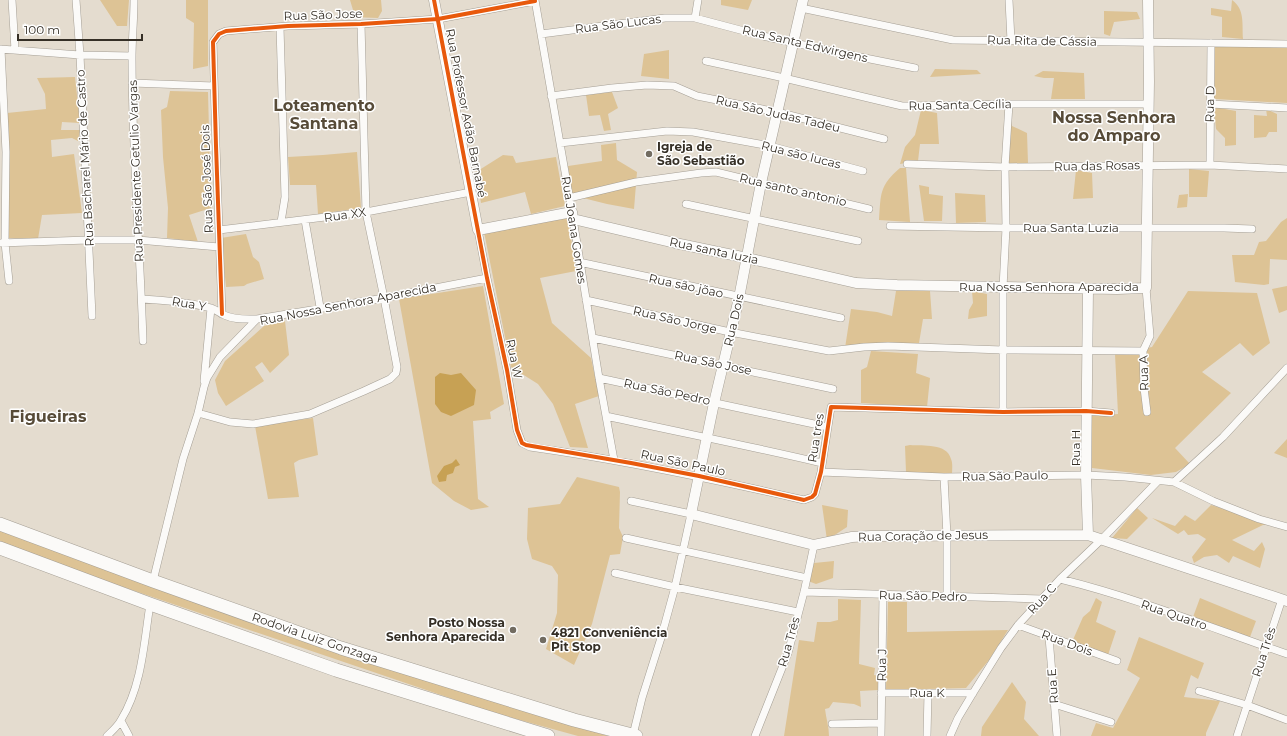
<svg xmlns="http://www.w3.org/2000/svg" width="1287" height="736" font-family="Montserrat,sans-serif">
<style>
.green{fill:#ddc395}
.water{fill:#c7a154}
.lines{fill:none;stroke-linecap:round;stroke-linejoin:round}
.street-casing{stroke:#a59f95;stroke-width:8}
.secondary-casing{stroke:#a59f95;stroke-width:11}
.highway-casing{stroke:#a59f95;stroke-width:14}
.street{stroke:#fbfaf8;stroke-width:7}
.secondary{stroke:#fbfaf8;stroke-width:10}
.highway{stroke:#fbfaf8;stroke-width:13}
.cycleway-casing{stroke:#fff;stroke-width:6}
.cycleway{stroke:#e8590c;stroke-width:4}
.poi-dot{fill:#726c61;stroke:#fff;stroke-width:1.5}
.labels{text-anchor:middle;stroke-width:3;stroke-linejoin:round;paint-order:stroke}
.street-label{font-size:12px;fill:#352f26;stroke:#fff}
.poi-label{font-size:12px;font-weight:bold;fill:#352f26;stroke:#fff;text-anchor:start}
.district-label{font-size:16px;font-weight:bold;fill:#574b38;stroke:#fff}
</style>
<rect width="100%" height="100%" fill="#e4dccf"/>
<!-- green -->
<path class="green" d="M100 0H129L127 26H117Z
M186 0H208V66L193 69 194 23 186 18Z
M350 0H381L382 11 378 18 351 17 353 10Z
M721 0H752L748 10 721 5Z
M1232 0C1245 9 1242 24 1243 39L1222 37V17L1211 15V8L1231 11Z
M1104 11 1137 12 1140 19 1114 22 1110 36 1104 34Z
M1215 46 1287 47V103L1214 99Z
M669 50V79L641 76 644 54Z
M935 69 977 70 981 74 930 77Z
M1043 71 1084 73 1085 99H1051L1054 78H1044L1034 76Z
M75 77 80 123 62 122 61 130H80L78 141 72 138 51 140 52 157 74 154 82 213 42 215 38 239 9 238 7 113 46 109 45 94 37 78Z
M170 91 208 92 211 208 189 215 198 242 167 238 168 208 163 157 161 110 167 107Z
M612 92 618 108 608 114 611 130 604 131 600 115 589 116 586 95Z
M1214 107 1236 111V145L1225 146V138L1216 129Z
M1010 108 1012 126 1027 133 1028 163 1007 164Z
M1266 109 1277 114V132H1269L1266 137 1254 138V115L1267 116Z
M921 110 937 113 939 144H920L918 161 900 164 905 147 915 135Z
M616 143 617 160 637 172 634 209 607 204 571 195 568 166 602 161 601 145Z
M357 152 361 208 318 214 316 185H290L288 157 323 155Z
M503 155 513 156 516 163 556 157 565 206 531 214 525 192 481 203 476 172Z
M900 168H906L910 222 879 220C881 194 879 186 900 168Z
M1189 169 1209 171 1207 197H1189Z
M1076 170 1092 173 1093 198 1073 199Z
M919 185 929 187V194L943 196 942 221H924Z
M955 193 985 195 986 222 956 223Z
M1188 194 1187 207 1177 208 1179 195Z
M568 217 576 271 540 278 552 323 591 358 599 396 575 404 588 448 570 447 553 404 538 384 511 367 484 232Z
M1287 218V260L1270 259 1269 284 1264 285 1235 282 1232 255H1254L1259 242 1266 241 1281 222Z
M246 234 253 257 259 262 264 279 247 284 244 286 226 287 221 238Z
M483 286 504 404 490 412 491 419 473 421 478 499 489 507 471 510 454 501 432 483 399 299Z
M1287 286V310L1279 313 1272 289Z
M896 291H930L932 319H923L919 343 856 344 845 348 851 309 877 312 892 316Z
M972 291 987 294V316L968 319 969 310 973 303Z
M1188 291 1257 293 1270 343 1253 356 1240 343 1202 372 1231 393 1175 448 1190 464 1176 472 1151 475 1092 468V416L1118 414 1115 354 1152 347Z
M285 321 289 355 270 373 262 362 255 367 264 381 226 406 218 393 215 380 225 361 264 326Z
M871 351 918 354 916 373 930 378 927 407 861 403V370L867 367Z
M313 418 318 455 299 460 294 463 299 497 268 499 255 426Z
M1287 439V458L1274 453Z
M910 445C923 446 947 443 951 459 953 463 952 470 952 475L906 472 905 446Z
M577 477 619 487 620 492 619 528 623 537 620 554 610 555 592 624 574 665 546 649 557 613 558 575 552 566 532 559 527 539 528 508 560 504Z
M822 505 848 510 847 527 827 540Z
M1211 505 1271 524 1263 525 1232 540 1254 551 1262 542 1265 549 1260 568 1233 556 1229 563 1217 555 1204 557 1194 563 1192 557 1206 539 1198 534 1188 535 1184 530 1178 534 1152 518 1175 526 1185 515 1195 521Z
M1137 508 1148 518 1127 539 1112 538Z
M0 531 272 630 417 678 608 736H578L494 713 29 555 0 543Z
M834 561 833 578 816 584 808 581 814 563Z
M1096 598 1102 602 1096 622 1116 631 1108 655 1072 642 1083 617 1090 611Z
M1200 598 1256 621 1250 637 1193 617Z
M838 599 861 600 859 664 875 668 874 675 878 676V690L860 691 861 707 854 704 833 702 829 708 825 709C826 718 829 727 829 736H784L799 640 814 642 817 622H830L838 620Z
M888 602H907V632L1008 630 989 660 966 688 886 690Z
M1139 637 1204 663 1198 679 1191 675 1184 697 1220 701 1206 733V736H1091L1096 723 1113 728 1140 678 1127 670Z
M1012 682 1026 702 1024 719 1039 736H981L982 727Z"/>
<!-- water -->
<path class="water" d="M440 373 451 375 461 373 476 390 474 405 451 416 441 412 435 404V377Z
M456 459 460 465 455 467 453 473 447 475 446 481 439 482 437 476 444 466 452 463Z"/>
<g class="lines">
<!-- street casing -->
<g class="street-casing">
<path id="street" d="M12 0 15 50
M76 0 80 55 92 316
M134 0C134 19 132 39 132 58 132 152 140 247 143 341
M535 0 572 212
M1009 0 1011 41
M801 8 953 40 1287 44
M695 18 698 0
M280 27 285 197 281 222
M541 34 665 18H695L763 36 840 53 915 68
M0 49 80 55 132 56
M1 49 6 152 5 243 9 281
M706 61 784 78 902 106H910L1009 104H1148
M132 83 214 86
M551 96 612 88 647 85 674 86 697 96 777 112 884 139
M1210 104 1287 108
M560 143 667 131 693 132 770 146 863 171
M907 164 1005 167 1210 165 1287 169
M1210 165 1211 43
M569 198 636 182 701 173 716 172 869 209
M686 204 858 241
M573 219 599 378 614 460
M305 220 320 307
M890 226 1006 228H1224L1252 229
M219 230 366 212 471 192
M478 230 487 278 507 370 517 430 522 443 530 447C623 460 713 479 804 500L812 497 815 494 821 472 831 407 1003 412 1086 411 1111 413
M0 243 88 240H138L219 247
M579 262 841 318
M1146 288 1150 336 1143 351 1144 388 1147 412
M142 299C163 300 185 302 207 307 214 308 218 312 224 315 234 320 246 319 257 319
M586 300 730 332 829 351 864 347 888 346 1003 350 1143 351
M222 314 216 146 213 42 219 34 226 31 288 26 361 24 438 19 535 1
M593 338 833 389
M599 378 828 427
M204 381 211 308
M1003 412V288L1006 228 1005 167 1009 104
M198 413 230 422 253 424 310 414 364 391 390 379 396 373 397 367 384 298 366 212 361 24
M606 416C678 432 750 446 822 463
M821 472 944 477 1086 475 1125 477 1174 482 1213 501 1259 519 1287 527
M944 477 947 536V596
M1174 482 1223 437 1287 368
M631 501 691 514 675 587 661 638 642 698 633 735
M626 538 807 578
M615 573 675 587 798 612
M1060 579C1137 598 1212 628 1287 654
M153 581 183 459 198 413 204 387 207 378 220 357 257 319 384 298 487 278
M804 592 1042 599
M1018 625 1117 661
M1049 637 1057 736
M1199 691 1247 705 1287 720
M881 693H973
M1054 704 1111 722
M121 721 129 736
M832 724 881 723
M107 736C112 731 118 726 121 720 142 686 144 643 150 604
M755 736 788 653 804 592 814 545
M881 736 883 595
M927 736 928 693
M950 736 958 718 973 693 1001 648 1018 625 1060 579 1102 539 1158 481
M1237 736 1282 599"/>
</g>
<!-- secondary casing -->
<g class="secondary-casing">
<path id="secondary" d="M434 0 478 230 572 212 573 219 675 243 747 258 856 283 897 285 1117 289 1146 288 1149 81 1148 0
M803 0 761 183 739 298 714 403 691 514 814 545 852 537 871 536 1088 535 1287 601
M1088 535 1086 475 1088 289"/>
</g>
<!-- highway casing -->
<g class="highway-casing">
<path id="highway" d="M0 524 153 581 341 648 574 720 636 736
M0 548 150 604 336 670 548 736"/>
</g>
<!-- street -->
<use href="#street" class="street"/>
<!-- secondary -->
<use href="#secondary" class="secondary"/>
<!-- highway -->
<use href="#highway" class="highway"/>
<!-- cycleway casing -->
<g class="cycleway-casing">
<path id="cycleway" d="M434 0 487 278 507 370 517 430 522 443 526 445 631 463 699 476 804 500 812 497 815 494 821 472 831 407 1003 412 1086 411 1111 413
M222 314 216 146 213 42 219 34 226 31 288 26 361 24 438 19 535 1"/>
</g>
<!-- cycleway -->
<use href="#cycleway" class="cycleway"/>
</g>
<!-- markers -->
<g class="poi-dot">
<circle cx="649" cy="154" r="4"/>
<circle cx="513" cy="630" r="4"/>
<circle cx="543" cy="640" r="4"/>
</g>
<g class="labels">
<!-- street labels -->
<g class="street-label">
<text transform="translate(323 15) rotate(-2)" y="4">Rua São Jose</text>
<text transform="translate(618 24) rotate(-7)" y="4">Rua São Lucas</text>
<text transform="translate(1042 41) rotate(1)" y="4">Rua Rita de Cássia</text>
<text transform="translate(805 44) rotate(13)" y="4">Rua Santa Edwirgens</text>
<text transform="translate(1210 104) rotate(-89)" y="4">Rua D</text>
<text transform="translate(960 105) rotate(-1)" y="4">Rua Santa Cecília</text>
<text transform="translate(466 113) rotate(79)" y="4">Rua Professor Adão Barnabé</text>
<text transform="translate(778 114) rotate(13)" y="4">Rua São Judas Tadeu</text>
<text transform="translate(801 155) rotate(14)" y="4">Rua são lucas</text>
<text transform="translate(85 158) rotate(-93)" y="4">Rua Bacharel Mário de Castro</text>
<text transform="translate(1097 166) rotate(-1)" y="4">Rua das Rosas</text>
<text transform="translate(136 171) rotate(-92)" y="4">Rua Presidente Getulio Vargas</text>
<text transform="translate(207 179) rotate(-92)" y="4">Rua São José Dois</text>
<text transform="translate(793 190) rotate(13)" y="4">Rua santo antonio</text>
<text transform="translate(345 215) rotate(-8)" y="4">Rua XX</text>
<text x="1071" y="232">Rua Santa Luzia</text>
<text transform="translate(574 230) rotate(81)" y="4">Rua Joana Gomes</text>
<text transform="translate(714 251) rotate(12)" y="4">Rua santa luzia</text>
<text transform="translate(686 286) rotate(12)" y="4">Rua são jõao</text>
<text x="1049" y="291">Rua Nossa Senhora Aparecida</text>
<text transform="translate(189 304) rotate(10)" y="4">Rua Y</text>
<text transform="translate(348 304) rotate(-11)" y="4">Rua Nossa Senhora Aparecida</text>
<text transform="translate(675 320) rotate(13)" y="4">Rua São Jorge</text>
<text transform="translate(734 320) rotate(-77)" y="4">Rua Dois</text>
<text transform="translate(514 359) rotate(78)" y="4">Rua W</text>
<text transform="translate(713 363) rotate(12)" y="4">Rua São Jose</text>
<text transform="translate(1144 373) rotate(-92)" y="4">Rua A</text>
<text transform="translate(667 392) rotate(12)" y="4">Rua São Pedro</text>
<text transform="translate(816 438) rotate(-81)" y="4">Rua tres</text>
<text transform="translate(1076 448) rotate(-90)" y="4">Rua H</text>
<text transform="translate(683 463) rotate(12)" y="4">Rua São Paulo</text>
<text transform="translate(1005 476) rotate(-1)" y="4">Rua São Paulo</text>
<text transform="translate(923 536) rotate(-1)" y="4">Rua Coração de Jesus</text>
<text transform="translate(923 596) rotate(1)" y="4">Rua São Pedro</text>
<text transform="translate(1042 599) rotate(-48)" y="4">Rua C</text>
<text transform="translate(1174 615) rotate(19)" y="4">Rua Quatro</text>
<text transform="translate(315 638) rotate(19)" y="4">Rodovia Luiz Gonzaga</text>
<text transform="translate(789 642) rotate(-74)" y="4">Rua Três</text>
<text transform="translate(1067 643) rotate(20)" y="4">Rua Dois</text>
<text transform="translate(1264 652) rotate(-72)" y="4">Rua Três</text>
<text transform="translate(882 665) rotate(-89)" y="4">Rua J</text>
<text transform="translate(1053 686) rotate(-94)" y="4">Rua E</text>
<text x="927" y="697">Rua K</text>
</g>
<!-- poi labels -->
<g class="poi-label">
<text x="657" y="151">Igreja de<tspan x="657" dy="14">São Sebastião</tspan></text>
<text x="505" y="627" text-anchor="end">Posto Nossa<tspan x="505" dy="14">Senhora Aparecida</tspan></text>
<text x="551" y="637">4821 Conveniência<tspan x="551" dy="14">Pit Stop</tspan></text>
</g>
<!-- district labels -->
<g class="district-label">
<text x="324" y="111">Loteamento<tspan x="324" dy="18">Santana</tspan></text>
<text x="1114" y="123">Nossa Senhora<tspan x="1114" dy="18">do Amparo</tspan></text>
<text x="48" y="422">Figueiras</text>
</g>
</g>
<!-- scale -->
<path d="M18 34v6h124v-6" fill="none" stroke="#352f26" stroke-width="2"/>
<text x="24" y="34" font-size="12" fill="#352f26" stroke="#ffffff" stroke-width="3" paint-order="stroke">100 m</text>
</svg>
